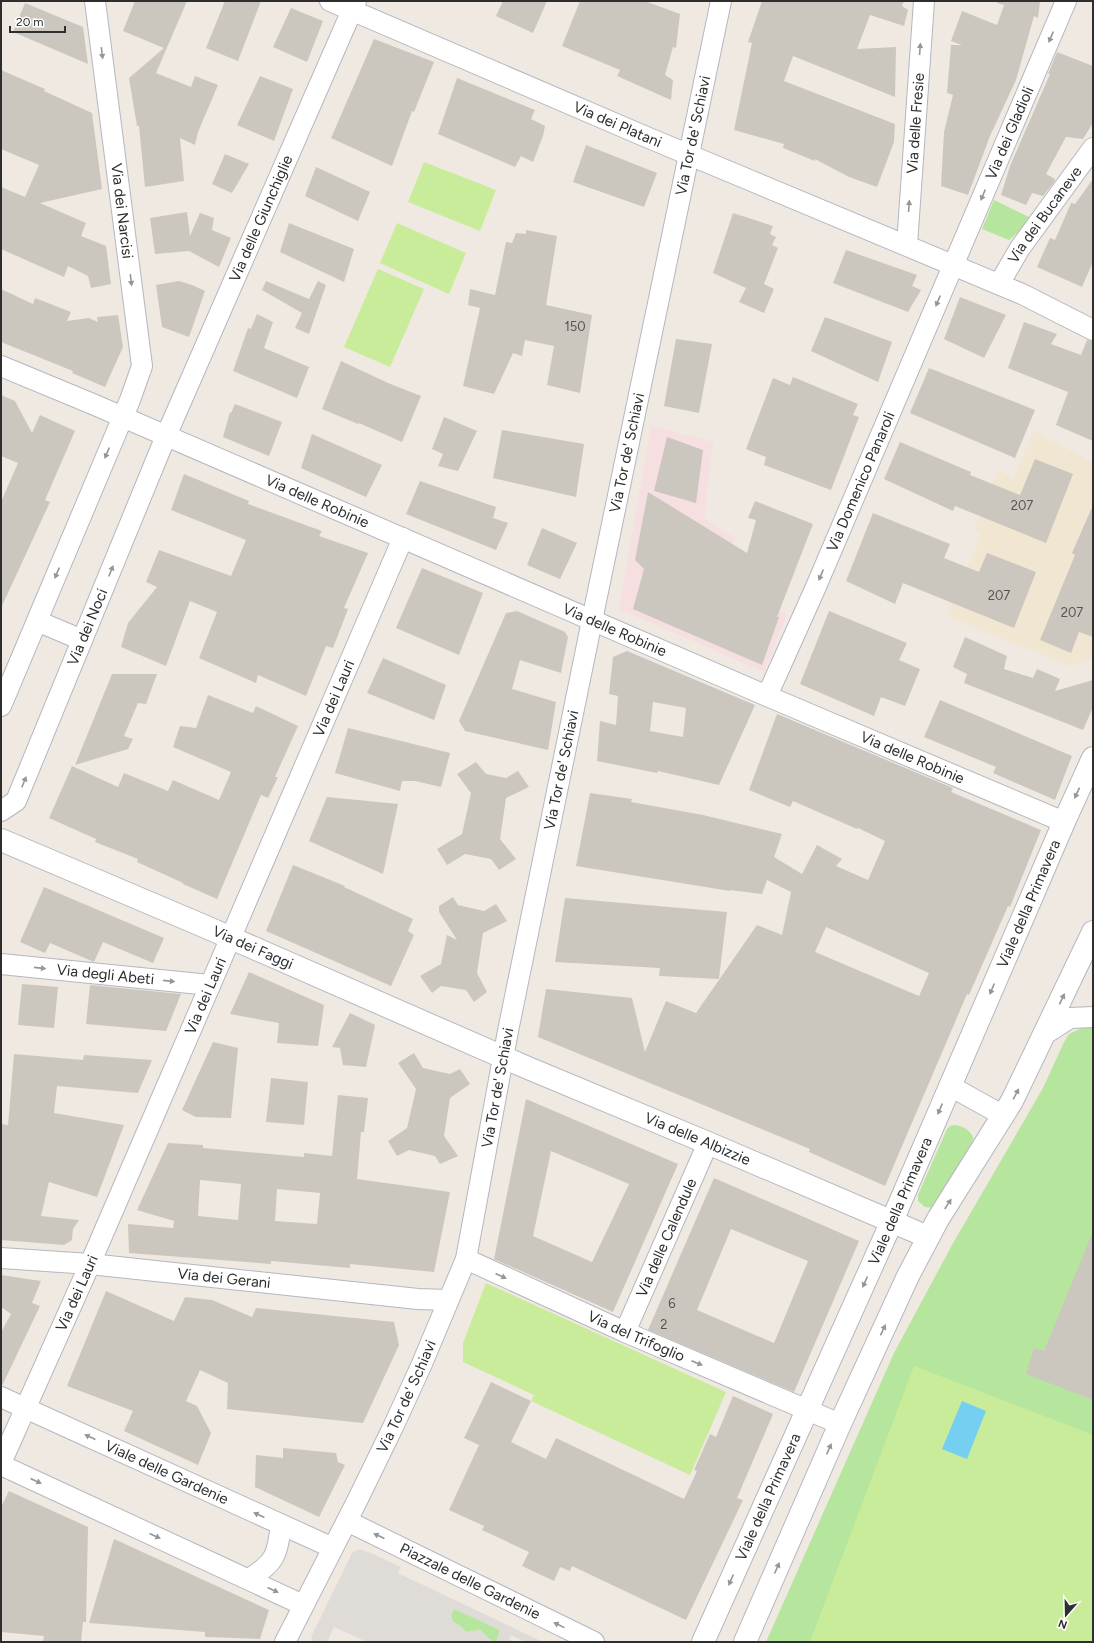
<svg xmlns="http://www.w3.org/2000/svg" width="1094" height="1643" font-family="Figtree,sans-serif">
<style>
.education{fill:#f0e6d1}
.medical{fill:#f5dfe0}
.green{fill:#b6e59e}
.pitch{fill:#c9ec9a}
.plaza{fill:#dfdcd8;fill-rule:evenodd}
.water{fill:#75cff0}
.building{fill:#cbc7bf;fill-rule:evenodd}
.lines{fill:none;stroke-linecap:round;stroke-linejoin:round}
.minor-casing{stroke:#b4b7c1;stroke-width:22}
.tertiary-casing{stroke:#b4b7c1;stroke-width:24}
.secondary-casing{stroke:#b4b7c1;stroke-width:24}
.minor{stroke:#fff;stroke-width:20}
.tertiary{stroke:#fff;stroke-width:22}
.secondary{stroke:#fff;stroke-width:22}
.oneway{fill:#969696}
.labels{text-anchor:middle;stroke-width:3;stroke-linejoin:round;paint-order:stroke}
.number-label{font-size:13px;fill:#555452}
.street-label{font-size:15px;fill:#2e2e2e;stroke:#fff}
</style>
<rect width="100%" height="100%" fill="#efe9e1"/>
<!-- education -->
<path class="education" d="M1034 431 1093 463V658L1069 666 947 616 982 533 974 530 998 470 1013 478Z"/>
<!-- medical -->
<path class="medical" d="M651 426 713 442 704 518 735 538 720 586 787 614 764 672 619 609Z"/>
<!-- green -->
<path class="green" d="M994 200 1033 219 1009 240 982 229Z
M1084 1027H1093V1642H766L894 1353 952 1245 1043 1088 1064 1042 1069 1034Z
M955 1125C963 1126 969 1129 973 1137V1140L939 1204 934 1208 925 1207 918 1201V1195L947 1129 950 1126Z
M454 1608 500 1630 496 1642 489 1639 480 1630 466 1632 460 1626 453 1622 451 1615Z"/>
<!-- pitch -->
<path class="pitch" d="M424 162 496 190 480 231 408 202Z
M397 223 466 253 449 294 380 263Z
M378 269 424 289 390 367 344 347Z
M486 1283 726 1392 690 1475 531 1401 534 1395 463 1362V1343Z
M914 1366 1093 1435V1642H810Z"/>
<!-- plaza -->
<path class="plaza" d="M359 1549 371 1553 401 1567 398 1573 543 1642H525L511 1635 509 1639 514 1642H367L334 1627 327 1642H313L311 1637 352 1553ZM454 1609 500 1630 496 1642 489 1639 480 1630 466 1632 460 1626 453 1622 451 1615Z"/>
<!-- water -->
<path class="water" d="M962 1401 986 1411 967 1459 942 1449Z"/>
<!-- building -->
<path class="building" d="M135 1H187L156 73 191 87 195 76 218 85 198 132 195 145 180 138 184 181 145 187 139 126H137L129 78 164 48 123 31Z
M225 1H261L238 61 206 48Z
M503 1H547L533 33 496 16Z
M580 1H645L680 14 676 48 673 47 665 75 673 80 671 100 617 76 620 70 562 46Z
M762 1H904L902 6 908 10 904 26 870 15 857 49 896 47 895 97 793 56 784 81 895 124 894 142 877 187 849 177 815 159V161L783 148 784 144 734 130 752 43 748 42Z
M997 1H1040L1038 18 1034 16 1016 80 990 136 968 195 941 186 944 132 953 95 947 93 951 45H962L951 41 962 11 997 25 1004 5 997 3Z
M25 3 83 27 88 64 13 32Z
M291 8 323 21 307 62 273 47Z
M374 39 434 62 414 112 412 111 392 166 331 138Z
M1057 52 1093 66V123L1083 139 1066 137 1046 174 1055 179 1054 182 1043 196 1032 193 1026 205 1001 195 1010 166 1050 74H1048Z
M1 70 45 89 44 91 92 113 102 189 40 203 86 223 81 236 106 246 111 284 91 288 88 276 68 266 64 277 1 249V187L25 197 39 165 1 149Z
M260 76 293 89 274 141 237 125Z
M457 78 535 110 531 119 545 126 543 136 533 162 521 156 515 167 438 134Z
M586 145 657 173 644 207 573 182Z
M225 154 249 164 232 193 212 184Z
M316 167 370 192 358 221 305 196Z
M1093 179V262L1082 287 1037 267 1050 238 1055 240 1071 203 1075 204Z
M187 212 190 236 200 213 214 218 212 230 231 238 219 267 189 251 155 254 150 218Z
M733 213 773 226 770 234 776 237 772 245 778 248 764 284 774 289 764 313 739 302 746 288 713 273Z
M289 223 354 249 344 282 280 252Z
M526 230 557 236 546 305 592 315 580 393 547 385 554 346 525 340 522 356 513 353 494 394 463 386 480 308 468 305 470 289 495 295 506 242 512 243 516 233 526 234Z
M846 250 917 275 912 286 921 290 908 312 833 283Z
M179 281 192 285 205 291 189 337 162 327 156 285Z
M266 281 309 299 318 281 326 285 309 334 295 328 302 313 262 290Z
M1 289 33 304 35 298 71 312 67 321 89 318 98 322 97 317 118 315 123 347 105 387 72 373 73 371 1 342Z
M960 297 1006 315 984 358 944 339Z
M257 314 273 322 264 348 309 367 297 398 233 371 248 328 251 329Z
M825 317 892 342 878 382 811 351Z
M1024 322 1057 334 1051 344 1081 355 1087 340 1093 341V441L1056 425 1068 392 1008 368Z
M676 339 712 344 699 413 664 406Z
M341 361 388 383 421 396 402 442 359 423 358 424 322 409Z
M929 368 1035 410 1015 458 910 413Z
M793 377 858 404 853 415 859 417 831 490 764 465 766 457 746 449 773 378 790 385Z
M1 395 15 401 32 433 40 415 75 431 45 500 50 502 1 608V502L18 463 1 456Z
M235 404 282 422 269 456 223 437 230 412 231 413Z
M444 417 477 431 458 471 438 466 443 454 432 449Z
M502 430 584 444 576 497 493 478Z
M312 434 382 465 366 497 301 468Z
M667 437 703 450 696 503 654 491Z
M900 442 971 472 970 475 1020 495 1035 459 1073 474 1046 543 955 506 953 511 884 479Z
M184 474 249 501 248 504 322 531 319 536 368 553 344 608 348 609 333 648 326 646 306 696 258 675 256 683 199 658 217 612 190 601 166 666 121 647 128 623 157 587 146 582 159 550 231 576 246 540 171 510Z
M420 481 496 507 493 518 508 523 496 550 406 514Z
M648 492 747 553 756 520 748 518 755 501 813 524 777 617H779L762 665 633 609 644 569 635 560Z
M1093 505V637L1079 632 1071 653 1040 640 1075 555 1072 553Z
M873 513 950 544 944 558 979 572 987 553 1036 572 1014 628 903 583 895 604 846 581Z
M542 528 577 543 560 579 527 565Z
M422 568 483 593 459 655 396 628Z
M517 611 565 632 568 637 561 673 520 660 512 689 556 702 548 750 465 731 459 721 506 613Z
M829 611 907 643 899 660 920 669 905 706 881 697 874 716 800 684Z
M965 637 1007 656 1004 669 1033 678 1037 669 1060 679 1055 691 1093 680V707L1083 730 964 683 967 674 953 667Z
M627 651 755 705 719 785 658 771 657 773 597 761 600 721 616 725 618 696 609 694 613 657ZM653 702 686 708 683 737 650 731Z
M383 658 446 685 434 720 367 693Z
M112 674H157L146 704 138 703 124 736 133 739 128 749 75 765Z
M208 695 253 713 256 706 298 726 275 777H278L268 798 261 795 217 899 183 884V883L137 862 138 859 95 842 96 839 49 818 72 766 118 787 124 773 168 791 173 780 219 800 231 772 173 747 180 726 196 728Z
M940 700 1072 756 1055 800 993 773 996 767 924 737Z
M777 714 953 788 951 792 1041 830 1010 907 1008 906 969 995 967 994 885 1186 809 1152 810 1149 538 1037 546 989 632 998 645 1052 666 1001 696 1013 757 925 782 935 791 892 767 880 762 894 730 890V891L576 866 590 793 632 799 631 802 703 815 782 834 774 857 802 874 817 845 842 859 836 866 868 880 885 841 858 828 857 829 793 801 790 807 749 790ZM826 927 929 973 919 996 815 952Z
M348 728 450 753 441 787 415 781H402L400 791 335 773Z
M476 762 486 774 506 778 518 771 529 787 506 798 500 839 516 859 499 870 491 859 465 854 447 865 437 849 462 834 471 793 457 774Z
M327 797 398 804 383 874 309 841Z
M293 865 345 886 344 887 413 919 408 931 414 935 391 986 266 931Z
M44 887 164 938 153 963 103 942 94 962 50 943 45 953 20 942Z
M453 897 458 905 484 911 496 904 507 921 483 933 477 973 487 992 474 1002 466 990 441 986 432 993 420 976 441 964 447 935 457 940 439 912V906Z
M565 898 727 912 719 979 659 976 660 968 555 962Z
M249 972 324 1005 318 1046 277 1043 279 1023 230 1014Z
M22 984 58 987 54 1028 18 1025Z
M90 985 181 994 166 1031 86 1024Z
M350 1013 375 1025 366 1067 343 1065 340 1048 332 1047Z
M213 1042 238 1048 231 1118 196 1117 182 1110Z
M414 1053 423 1068 450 1074 460 1069 470 1084 450 1098 444 1136 458 1156 440 1164 435 1156 409 1150 397 1156 388 1141 407 1128 416 1089 398 1063Z
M14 1054 83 1060 84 1055 152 1060 138 1093 57 1086 54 1113 124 1125 97 1197 49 1182 41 1216 79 1220 73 1229 72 1240 64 1245 1 1240V1124L8 1125Z
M271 1078 308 1082 304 1125 266 1122Z
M338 1095 368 1098 364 1132H361L357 1179 450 1192 434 1272 350 1264V1268L271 1261V1264L129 1253 128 1224 173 1228 174 1221 137 1210 168 1143 203 1145V1148L304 1157V1153L332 1156ZM200 1180 241 1184 238 1220 198 1216ZM277 1189 320 1193 317 1224 275 1221Z
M526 1099 678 1164 613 1312 494 1259ZM551 1151 629 1184 592 1262 533 1236Z
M714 1178 859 1241 794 1392 648 1330ZM731 1229 808 1261 774 1343 697 1310Z
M1093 1231V1400L1026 1374 1034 1348 1044 1351Z
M1 1275 41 1281 32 1303 40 1306 2 1386H1V1332L11 1314 1 1307Z
M106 1291 174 1321 185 1297 212 1300 252 1317 256 1308 394 1322 399 1345 363 1423 227 1409 228 1383 200 1370 186 1401 197 1406 211 1433 198 1465 124 1431 133 1411 67 1386Z
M491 1382 531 1401 511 1442 546 1459 556 1438 684 1499 697 1471 694 1470 710 1434 716 1437 733 1396 773 1414 737 1498 743 1500 686 1620 572 1566 570 1571 560 1567 554 1581 522 1566 529 1552 482 1530 484 1526 449 1510 479 1445 464 1438Z
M283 1448 336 1453 338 1462 345 1465 319 1517 255 1487 256 1455 283 1458Z
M9 1491 88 1527 86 1622H83L81 1642H43L44 1636 1 1632V1507Z
M114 1539 269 1610 260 1639 205 1637V1632L89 1623Z"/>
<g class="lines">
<!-- minor casing -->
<g class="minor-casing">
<g id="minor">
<path id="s1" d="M330 1 644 136 1022 294 1093 330"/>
<path id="s2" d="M907 245 924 1"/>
<path id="s3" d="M999 284 1020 248 1093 148"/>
<path id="s4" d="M1 366 95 405 767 696 1064 822"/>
<path d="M37 621 82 640"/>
<path id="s5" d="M767 696 815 589 1066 1"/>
<path d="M1 706 130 400 142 366 95 1"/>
<path id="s6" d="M1 811 16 801 166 436 356 1"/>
<path id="s7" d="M1 964 210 985"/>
<path d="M1045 1034 1070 1018 1093 1017"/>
<path d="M950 1086 1004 1116"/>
<path id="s8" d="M1 1258 90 1264 418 1299 448 1300"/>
<path id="s9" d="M466 1259 625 1332 840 1424"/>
<path id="s10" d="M625 1332 708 1143"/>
<path id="s11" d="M1 1397 333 1548"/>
<path id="s12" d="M1 1463 90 1264 403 538"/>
<path d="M1 1465 303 1605"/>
<path id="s13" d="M347 1521 594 1642"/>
<path d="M249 1579C276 1562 277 1555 281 1525"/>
<path id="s14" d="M285 1642 358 1499 394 1425 421 1366 466 1259 508 1031 596 601 721 1"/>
</g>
</g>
<!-- tertiary casing -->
<g class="tertiary-casing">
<g id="tertiary">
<path id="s15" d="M1 840 206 927 528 1068 708 1143 928 1237"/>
</g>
</g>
<!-- secondary casing -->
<g class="secondary-casing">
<g id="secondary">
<path id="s16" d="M703 1642 892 1221 1064 822 1093 758"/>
<path d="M745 1642 840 1424 908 1276 938 1219 1012 1101 1093 932"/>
</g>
</g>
<!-- minor -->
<use href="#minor" class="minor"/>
<!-- tertiary -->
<use href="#tertiary" class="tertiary"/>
<!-- secondary -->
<use href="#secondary" class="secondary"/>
</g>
<!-- one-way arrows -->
<defs><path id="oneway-solid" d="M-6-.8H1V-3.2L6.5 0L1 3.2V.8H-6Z"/></defs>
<g class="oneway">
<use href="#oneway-solid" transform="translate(1051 37) rotate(113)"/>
<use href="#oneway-solid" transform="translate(920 49) rotate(-86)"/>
<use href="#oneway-solid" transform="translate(102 53) rotate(83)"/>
<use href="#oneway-solid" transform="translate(983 195) rotate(113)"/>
<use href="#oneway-solid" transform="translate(909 206) rotate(-86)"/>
<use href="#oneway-solid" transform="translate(131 280) rotate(83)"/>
<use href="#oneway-solid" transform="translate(938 301) rotate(113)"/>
<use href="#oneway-solid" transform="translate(107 453) rotate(113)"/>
<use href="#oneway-solid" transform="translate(111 571) rotate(-68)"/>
<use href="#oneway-solid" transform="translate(57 573) rotate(113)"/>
<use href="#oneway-solid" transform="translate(821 575) rotate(113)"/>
<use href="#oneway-solid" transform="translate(24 782) rotate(-68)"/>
<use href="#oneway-solid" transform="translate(1077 793) rotate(115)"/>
<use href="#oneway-solid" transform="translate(40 968) rotate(6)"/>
<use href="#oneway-solid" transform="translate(169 981) rotate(6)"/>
<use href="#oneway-solid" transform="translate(992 989) rotate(113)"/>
<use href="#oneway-solid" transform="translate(1062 999) rotate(-65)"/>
<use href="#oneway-solid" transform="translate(1016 1094) rotate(-62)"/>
<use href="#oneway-solid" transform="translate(940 1109) rotate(113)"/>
<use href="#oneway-solid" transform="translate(948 1204) rotate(-57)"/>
<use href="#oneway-solid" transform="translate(501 1276) rotate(24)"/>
<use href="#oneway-solid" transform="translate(865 1282) rotate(114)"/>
<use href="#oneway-solid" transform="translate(883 1330) rotate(-65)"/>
<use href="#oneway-solid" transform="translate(697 1363) rotate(23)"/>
<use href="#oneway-solid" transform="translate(90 1437) rotate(-155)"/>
<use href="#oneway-solid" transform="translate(829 1449) rotate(-66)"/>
<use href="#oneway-solid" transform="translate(36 1481) rotate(25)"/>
<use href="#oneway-solid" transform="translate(259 1515) rotate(-155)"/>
<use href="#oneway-solid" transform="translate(155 1536) rotate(25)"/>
<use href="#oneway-solid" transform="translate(379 1536) rotate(-155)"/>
<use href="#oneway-solid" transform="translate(777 1568) rotate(-66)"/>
<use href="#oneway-solid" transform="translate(731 1580) rotate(114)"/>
<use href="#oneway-solid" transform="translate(273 1590) rotate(25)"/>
<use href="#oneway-solid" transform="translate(559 1625) rotate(-154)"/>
</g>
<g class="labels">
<!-- number labels -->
<g class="number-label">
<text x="575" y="331">150</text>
<text x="1022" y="510">207</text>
<text x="999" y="600">207</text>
<text x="1072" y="617">207</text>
<text x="672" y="1308">6</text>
<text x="664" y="1329">2</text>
</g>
<!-- street labels -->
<g class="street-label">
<text dy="5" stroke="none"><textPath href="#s2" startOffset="122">Via delle Fresie</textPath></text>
<text dy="5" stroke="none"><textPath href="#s1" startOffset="313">Via dei Platani</textPath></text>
<text dy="5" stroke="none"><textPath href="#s5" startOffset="613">Via dei Gladioli</textPath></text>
<text dy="5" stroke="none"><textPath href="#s14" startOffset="1570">Via Tor de' Schiavi</textPath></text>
<text transform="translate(122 211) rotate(83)" y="5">Via dei Narcisi</text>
<text dy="5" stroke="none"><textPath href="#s3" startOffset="83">Via dei Bucaneve</textPath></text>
<text dy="5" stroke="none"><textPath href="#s6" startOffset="650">Via delle Giunchiglie</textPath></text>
<text dy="5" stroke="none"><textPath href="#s14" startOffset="1246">Via Tor de' Schiavi</textPath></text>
<text dy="5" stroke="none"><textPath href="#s5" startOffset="234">Via Domenico Panaroli</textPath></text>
<text dy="5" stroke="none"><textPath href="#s4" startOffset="344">Via delle Robinie</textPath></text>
<text dy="5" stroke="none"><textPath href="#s6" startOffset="206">Via dei Noci</textPath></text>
<text dy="5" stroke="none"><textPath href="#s4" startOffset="668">Via delle Robinie</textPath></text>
<text dy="5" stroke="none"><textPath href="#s12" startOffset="834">Via dei Lauri</textPath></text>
<text dy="5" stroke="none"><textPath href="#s4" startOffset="992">Via delle Robinie</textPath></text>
<text dy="5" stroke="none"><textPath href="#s14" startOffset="922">Via Tor de' Schiavi</textPath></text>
<text dy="5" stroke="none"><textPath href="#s16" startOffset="807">Viale della Primavera</textPath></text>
<text dy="5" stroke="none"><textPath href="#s15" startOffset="274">Via dei Faggi</textPath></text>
<text dy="5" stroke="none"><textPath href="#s7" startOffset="105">Via degli Abeti</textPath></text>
<text dy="5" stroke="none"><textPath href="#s12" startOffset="510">Via dei Lauri</textPath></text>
<text dy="5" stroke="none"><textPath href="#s14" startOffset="598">Via Tor de' Schiavi</textPath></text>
<text dy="5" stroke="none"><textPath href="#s15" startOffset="758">Via delle Albizzie</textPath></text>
<text dy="5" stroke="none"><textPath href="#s16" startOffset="483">Viale della Primavera</textPath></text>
<text dy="5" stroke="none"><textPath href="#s10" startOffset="103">Via delle Calendule</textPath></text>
<text dy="5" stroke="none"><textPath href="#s8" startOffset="224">Via dei Gerani</textPath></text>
<text dy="5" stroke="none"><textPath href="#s12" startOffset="186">Via dei Lauri</textPath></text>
<text dy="5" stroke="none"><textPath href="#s9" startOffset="187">Via del Trifoglio</textPath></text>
<text dy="5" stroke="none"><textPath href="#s14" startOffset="274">Via Tor de' Schiavi</textPath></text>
<text dy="5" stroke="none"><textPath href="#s11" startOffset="182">Viale delle Gardenie</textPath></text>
<text dy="5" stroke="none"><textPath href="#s16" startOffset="159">Viale della Primavera</textPath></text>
<text dy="5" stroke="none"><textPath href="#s13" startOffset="137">Piazzale delle Gardenie</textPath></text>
</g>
</g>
<!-- border -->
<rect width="1094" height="1643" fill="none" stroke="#2e2e2e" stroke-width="4"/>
<!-- north arrow -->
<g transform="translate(1066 1615) rotate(200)" stroke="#ffffff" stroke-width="3" paint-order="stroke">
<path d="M0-3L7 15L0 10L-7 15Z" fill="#2e2e2e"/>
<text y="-6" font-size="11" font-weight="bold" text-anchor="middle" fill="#2e2e2e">N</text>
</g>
<!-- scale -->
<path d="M10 26v6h55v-6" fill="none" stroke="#2e2e2e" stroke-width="2"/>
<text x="16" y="26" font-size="12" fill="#2e2e2e" stroke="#ffffff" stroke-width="3" paint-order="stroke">20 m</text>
</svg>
